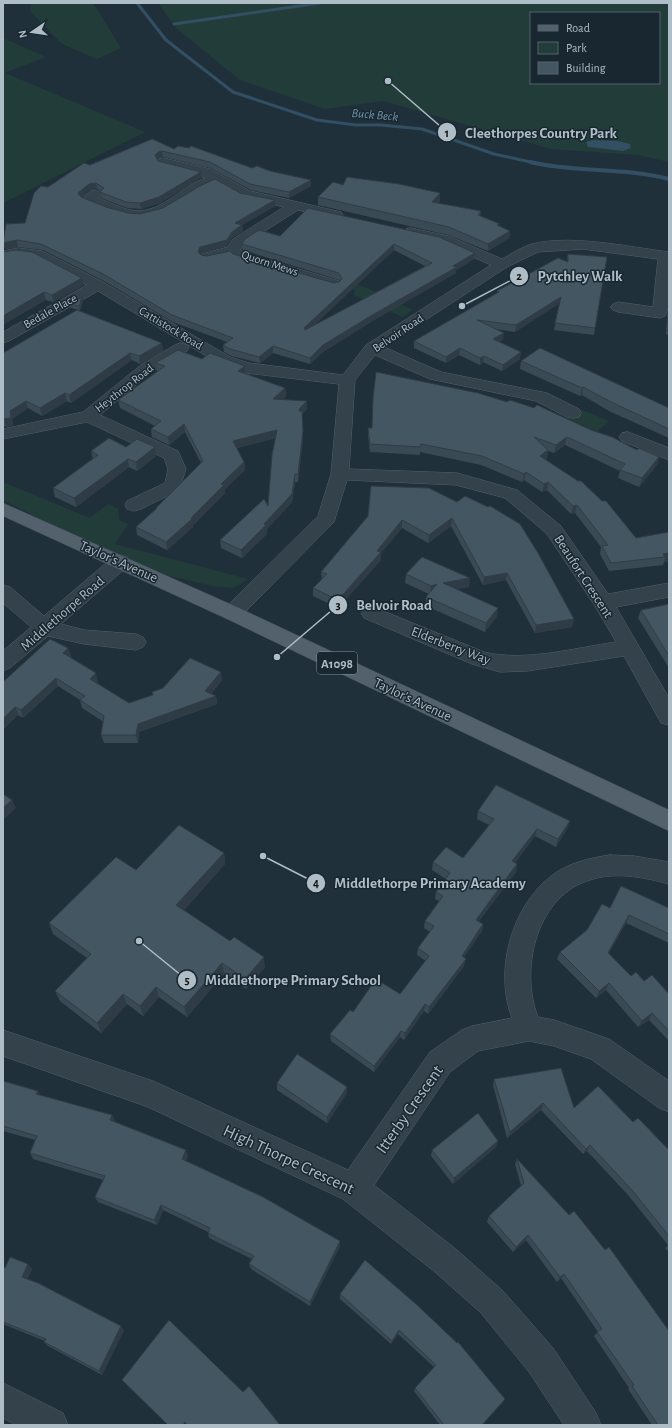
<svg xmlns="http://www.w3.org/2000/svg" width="672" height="1428" font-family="'Alegreya Sans',sans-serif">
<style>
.green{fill:#223c3a;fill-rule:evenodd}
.water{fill:#324f64}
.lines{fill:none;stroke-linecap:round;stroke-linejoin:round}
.stream-far1{stroke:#324f64;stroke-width:3}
.stream{stroke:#324f64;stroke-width:4}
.minor-casing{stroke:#526069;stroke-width:1}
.major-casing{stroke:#3d4b54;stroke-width:1}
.minor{fill:#34424b;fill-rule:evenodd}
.major{fill:#52616b;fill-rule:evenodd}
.wall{fill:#3a4a54;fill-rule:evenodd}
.shaded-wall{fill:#303c45}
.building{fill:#445662;stroke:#303c45;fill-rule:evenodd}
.labels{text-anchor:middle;stroke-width:3;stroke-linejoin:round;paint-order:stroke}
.far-street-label{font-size:12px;fill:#afbdc7;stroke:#192730}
.far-water-label{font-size:13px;font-style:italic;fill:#6d94ad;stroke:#192730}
.shield{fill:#192730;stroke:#82909a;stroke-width:1}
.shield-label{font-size:13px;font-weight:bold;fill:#afbdc7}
.street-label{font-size:14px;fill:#afbdc7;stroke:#192730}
.near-street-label{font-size:17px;fill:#afbdc7;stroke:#192730}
.leader{fill:none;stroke:#afbdc7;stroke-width:1.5}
.callout-dot{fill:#afbdc7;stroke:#192730;stroke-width:1.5}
.mark-label{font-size:12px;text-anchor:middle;font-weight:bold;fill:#111}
.callout-label{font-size:15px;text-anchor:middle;font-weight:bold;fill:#afbdc7;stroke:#192730;stroke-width:3;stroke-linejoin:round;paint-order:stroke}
</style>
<rect width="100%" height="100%" fill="#20303b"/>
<!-- green -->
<path class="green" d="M32 3H93L121 48 97 59 62 44 30 11Z
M158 3H669V162L638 155 551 149 383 101 325 109 240 80 176 28ZM531 13H659V83H531Z
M3 38 46 57 5 73 145 132 3 203Z
M345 281 370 289 413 310 403 317 354 295 355 290 340 286Z
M580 409 609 421 597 432 568 419Z
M3 482 90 518 108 504 118 509 119 520 128 524 115 544 248 579 233 588 213 586 169 576 94 546 3 500Z"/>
<!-- water -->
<path class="water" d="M593 140 618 141 630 144 631 148 623 151 588 147 586 142Z"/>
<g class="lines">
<!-- stream-far1 -->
<path class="stream-far1" d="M137 3 166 40 233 92 317 120 356 125H381L422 129 494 154 535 163
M174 24 320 3"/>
<!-- stream -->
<path class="stream" d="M530 162C576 173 624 167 669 179"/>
<!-- minor casing -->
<g class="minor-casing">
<path id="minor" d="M163 158 210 169 250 191 341 212 343 215 341 218 336 219 298 210 244 244 241 250 244 253 339 281 341 284 339 287H329L234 259 231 255 207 261 202 260 200 257 202 254 228 247 233 239 284 207 241 197 216 183C201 188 189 197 176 206 141 229 118 215 83 202L81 199 91 191 96 190 103 194 98 198C109 202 120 208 131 210 159 216 181 186 206 178L159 165 157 162 159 159Z
M411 228 448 236 502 259C511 254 522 247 532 244 571 234 629 247 669 252 669 266 672 305 665 316L660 318 618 312 613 310 610 307 613 304 618 302 653 307 658 259 583 249 538 252 507 267 384 347 441 372 547 393 579 409 581 413 579 417 573 418 567 417 536 401 430 379 375 355 355 380 349 469 457 473 517 490 561 526 608 594 669 583V597L616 607 669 698V725L661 723 624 656 527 671 500 672 472 664 364 618 361 613 364 608 371 606 484 652C525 662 574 648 616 642L595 606 547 534 505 498 456 485 347 480 334 522 239 618 232 620 225 618 222 613 225 608 318 516 331 474 339 384 246 373 218 363 98 291 9 341 3 343V332L87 285 34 258 18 256 3 259V251L18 248 42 251 103 282 230 357 249 363 343 375 366 345 491 265 439 242 406 235 404 232 406 229Z
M181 343 187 345 189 348 187 351 153 371 100 415 178 451 186 469 179 490 141 509 134 511 127 509 125 505 127 501 165 483 168 469 164 458 87 422 3 439V429L83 412 141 365 175 345Z
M628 432 669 448V460L622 441 619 437 622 433Z
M120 555 127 557 130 562 127 567 61 624 84 630 136 634 143 637 146 642 143 647 136 650 84 644 48 636 10 668 3 671V651L31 627 3 603V585L10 587 44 616 113 557Z
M610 855 634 856 669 862V884C643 877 613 871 587 881 535 899 520 971 538 1017L554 1020 609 1039 669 1081V1112L659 1108 591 1059 554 1046 529 1041 478 1051 450 1072 374 1185 457 1250 503 1291 553 1348 596 1413 601 1425H564L529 1372 481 1313 435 1272 343 1199 148 1107 3 1056V1030L153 1081 348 1170 430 1052 462 1030 472 1026 512 1018C494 971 511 908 550 877 567 863 589 858 610 855Z
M3 1383 63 1413 68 1425H16L3 1418Z"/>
</g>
<!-- major casing -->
<g class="major-casing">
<path id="major" d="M3 503 239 608 669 810V831L225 618 3 516Z"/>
</g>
<!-- minor -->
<use href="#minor" class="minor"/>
<!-- major -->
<use href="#major" class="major"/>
</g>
<!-- wall -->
<path class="wall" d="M152 139 174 149 252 168 270 171 311 180V186L289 198 251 190 210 168 163 157 159 158 157 159 158 161 201 172V178L160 203 141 209 127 208 101 198 100 191 97 189 90 190 81 197 106 207 128 213 140 214 240 193 275 200V206L242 225 243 231 232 238 227 246 201 253 200 254 201 255 207 256 233 254 334 283 339 282 340 281 339 280 243 250 242 244 280 236 308 208 475 253 474 259 456 270V273L374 320 323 352 310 364 273 353 260 363 231 356 224 352 223 345 227 342 173 322 104 281 43 250 18 247 5 249 3 243 25 223 48 187 90 165ZM394 250 425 266 313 326Z
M343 185 440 193V201L437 203 481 211 480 216 510 231 509 238 488 251 448 235 318 205V197Z
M3 252 84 285 53 302 46 300Z
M568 254 607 257 594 335 554 330 560 303 515 332 496 329 503 339 499 342 520 359 502 371 483 362 480 365 459 355 446 363 414 348V341L497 293V291L567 262Z
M83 301 80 310 71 308 70 304Z
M668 312H669V335L666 334 667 317Z
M163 351 140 364 132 360 71 403 67 401 42 416 28 408 12 419 13 425 6 427 3 425V353Z
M202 359 245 373 285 388 286 396 282 400 307 401V409L302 414 303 439 298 482H295L292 502 267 529V534L242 558 221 548 220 540 268 506 275 438 237 448 244 462 245 470 225 489V493L193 525V527L167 550 137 535 136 527 156 510V508L201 463 185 432 169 445 152 437 151 429 155 426 120 408 118 400 158 371H157L155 363Z
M521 361 669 408V438L609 411 582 395 580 396 520 369Z
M368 428 591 430 637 450 659 457 657 465 639 487 618 478 620 471 565 445 554 453 548 451 547 458 545 460 636 538 669 532V561L664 562 663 565 609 571 600 554 601 547 575 513 571 514 547 490 542 492 524 480 522 482 481 465 420 452V455L370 452 368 436Z
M126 447H155L156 456 137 471 129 467 76 507 55 497 53 488 93 459 91 451Z
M429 488 572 627 535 633 506 580 483 585 451 526 428 543 402 528 381 553V560L338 608 313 596V588L322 580 321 572Z
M406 574 469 587 456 589 497 616 485 632 426 606V597L429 594 405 583Z
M669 604V668L638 618 641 610Z
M68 648 71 656 70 657 98 681 96 683 129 703 153 695 152 692 222 680 211 694 216 696 217 704 139 732 138 743H104L101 735 104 722 82 708 80 700 58 686 23 718 18 715 4 681Z
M478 811 567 829 556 847 535 836 515 863 517 864 516 872 479 921 483 924 482 931 464 957V966L428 1014 424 1011 404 1040 400 1037 374 1072 331 1041 330 1034 353 1012 400 994 426 961 417 955 418 948 430 932 424 928 425 921 439 901 435 899 436 892 446 879 432 870 433 862 463 858 489 825 477 819Z
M224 853 225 864 184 910 265 967 246 989 224 974 187 1017 159 997 143 1016 127 1004 101 1033 60 1001 55 991 87 958 53 934 49 923 136 870Z
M610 908H669V943L626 923 609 953 631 976 644 981 669 994V1041L649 1020 638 1027 606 990 596 998 557 959 560 952 587 930Z
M494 1079 574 1108 633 1122 669 1150V1252L665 1248 668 1245 628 1195 587 1151 583 1154 541 1110 507 1138 493 1085Z
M3 1081 40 1095 112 1115 115 1121 114 1122 188 1156 186 1161 340 1246 310 1306 251 1269 249 1264 252 1259 209 1238 208 1233V1232L163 1210 157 1225 98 1202 95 1197 103 1180 33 1159 30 1153 35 1140 3 1131Z
M277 1083 347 1093 327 1123 277 1090Z
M496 1147 453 1184 431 1156 432 1150Z
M517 1159 669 1425H652L628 1389 629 1388 594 1336 598 1332 561 1278 557 1282 526 1240 513 1252 487 1222 489 1216 521 1186 515 1164Z
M365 1260 503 1402 482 1425H440L414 1391 415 1388 434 1367 398 1334 391 1344 340 1299V1294Z
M3 1267 5 1268 32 1269 27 1279 124 1330 102 1375 48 1346 44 1342 45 1341 3 1324Z"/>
<!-- shaded-wall -->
<path class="shaded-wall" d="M162 151 163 157 159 158 156 161 155 155 158 152Z
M201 172V178L160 203 141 209 140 203Z
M311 180V186L289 198V192Z
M96 183 97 189 90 190 80 199 78 193 89 184Z
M440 193V201L431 210 432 202Z
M275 200V206L235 229V223Z
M242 225 243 231 232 238 227 246 201 253 199 258 198 252 200 247 232 232Z
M510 231 509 238 488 251V244Z
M17 240 18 247 5 249 3 243Z
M394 244V250L304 335V328Z
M475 253 474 259 456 270V273L374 320 323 352 310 364V358L323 345 374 314Z
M82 278 84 285 53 302 52 295Z
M44 292 46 300 3 325V316Z
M82 297 83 301 80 310 79 306Z
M561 297 560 303 515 332 516 325Z
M504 333 503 339 492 346 493 339Z
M162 343 163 351 140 364 139 356Z
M273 346V353L260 363 259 357Z
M460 348 459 355 446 363V357Z
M521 352 520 359 502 371 503 365Z
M130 353 132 360 71 403 69 395Z
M484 356 483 362 480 365V358Z
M245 366V374L238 371Z
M583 387 582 395 580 396 582 388Z
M285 388 286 396 273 407V399Z
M65 393 67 401 42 416 40 408Z
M26 401 28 408 12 419 13 425 6 427 4 419 10 411Z
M307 401V409L300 416 299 411 300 408Z
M184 424 185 432 169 445 168 437Z
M277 430V438L233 449V441Z
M303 431V439L298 482V474Z
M567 437 565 445 554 453 556 445Z
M155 447 156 456 137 471 136 462Z
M548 450 547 458 538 464 540 456Z
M659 457 657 465 639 487 642 478Z
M128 459 129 467 76 507 74 498Z
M244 462 245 470 225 489V493L193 525V527L167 550 166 542 191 518 221 484Z
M526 472 524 480 522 482 524 474Z
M295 474V482L292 502 267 529V534L242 558 241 550 264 524Z
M548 482 547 490 542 492 544 484Z
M577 505 575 513 571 514 573 506Z
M452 518 451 526 428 543 429 535Z
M402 520V528L381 553V560L338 608V600L377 551Z
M669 553V561L664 562 665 557 663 554Z
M507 573 506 580 483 585 484 577Z
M470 578 469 587 442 592 443 583Z
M437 584 430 594 431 586Z
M498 608 497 616 485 632 486 623Z
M574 619 572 627 535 633 536 625Z
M68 648 71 656 65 661 63 653Z
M221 672 222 680 206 699 205 691Z
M96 673 98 681 92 687 90 679Z
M56 678 58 686 23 718 21 710Z
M216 696 217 704 139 732 138 743 136 735 138 724Z
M15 707 18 715 3 730V719Z
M12 800 16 808 3 820V808Z
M570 821 567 829 556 847 558 839Z
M537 829 535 836 511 869 512 861Z
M224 853 225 864 179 916 176 905Z
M517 864 516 872 474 927 476 920Z
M629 915 626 923 605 960 608 953Z
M483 924 482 931 460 963 462 956Z
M264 957 265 967 246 989 245 979Z
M466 959 464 966 428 1014 429 1007Z
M222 963 224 974 187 1017 184 1007Z
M609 983 606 990 596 998 599 991Z
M156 987 159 997 143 1016 140 1006Z
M123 994 127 1004 101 1033 97 1023Z
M425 1004 424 1011 404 1040 405 1033Z
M652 1013 649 1020 638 1027 642 1021Z
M401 1031 400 1037 374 1072V1066Z
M347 1087V1093L327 1123V1117Z
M38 1091 41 1097 36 1094Z
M543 1103 541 1110 507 1138 510 1132Z
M112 1115 115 1121 113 1126 110 1120Z
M498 1141 496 1147 453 1184 454 1178Z
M590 1145 587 1151 583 1154 586 1149Z
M186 1150 188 1156 184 1165 182 1159Z
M161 1205 163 1210 157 1225 154 1220Z
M528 1235 526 1240 513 1252 516 1247Z
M340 1241V1246L310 1306V1302Z
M28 1264 32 1269 26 1281 22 1277Z
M564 1274 561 1278 557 1282 560 1277Z
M121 1326 124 1330 102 1375 99 1371Z
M399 1330 398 1334 391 1344 392 1341Z"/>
<!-- building -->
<path class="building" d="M152 139 174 149 178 146 189 148 191 146 252 168 257 166 270 171 311 180 289 192 250 184 210 162 162 151 158 152 155 155 158 161 201 172 159 197 140 203 126 202 100 192 104 188 96 183 89 184 78 193 81 197 106 207 128 213 140 214 163 208 200 186 215 179 240 193 275 200 235 223 242 225 232 232 227 240 200 247 198 252 201 255 207 256 230 251 233 254 334 283 339 282 342 279 339 273 242 244 245 239 259 230 280 236 308 208 439 237 475 253 453 266 457 267 374 314 323 345 310 358 273 346 259 357 230 349 223 345 233 338 172 315 103 274 41 244 17 240 3 243 6 224 25 223 34 193 41 186 48 187 84 163 90 165ZM394 244 432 263 305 330 304 328Z
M347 177 399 184 440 193 432 202 481 211 478 215 500 224 497 225 510 231 488 244 449 227 318 197 333 182 343 185Z
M16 250 32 252 82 278 52 295 44 292 3 316V252Z
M568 254 607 257 595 328 555 323 561 297 516 325 477 320 504 333 493 339 521 352 503 365 484 356 480 358 460 348 446 357 414 341 499 292 497 291 558 258 568 262Z
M82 297 79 306 70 304Z
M77 310 162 343 139 356 130 353 69 395 65 393 40 408 26 401 10 411 11 418 4 419H3V353Z
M668 312H669V331L667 330Z
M540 348 669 408V429L611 402 583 387 582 388 521 361Z
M178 350 202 359 210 353 245 366 238 371 285 388 273 399 307 401 300 408 299 411H302L303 431 298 474H295L292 494 264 524 266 525 241 550 220 540 264 499 268 506 272 455 277 430 233 441 244 462 221 484 224 485 191 518 192 519 166 542 136 527 157 508H156L203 461 184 424 168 437 151 429 161 421 118 400 165 366 155 363Z
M376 372 478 393 507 402 510 400 534 408 537 405 591 430 612 437 637 450 639 448 659 457 642 478 620 470 625 464 567 437 556 445 534 437 548 450 540 456 578 481H581L602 501H606L636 538 669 532V553L663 554 665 557 611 563 602 546 608 545 577 505 573 506 548 482 544 484 526 472 524 474 482 456 421 444 420 447 370 444 368 428H372L373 399Z
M109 438 126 447 137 439 155 447 136 462 128 459 74 498 53 488 98 455 91 451Z
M371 486 429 488 457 502 465 496 488 507 490 506 520 524 538 553 574 619 536 625 507 573 484 577 452 518 429 535 402 520 377 551 381 552 338 600 313 588 327 574 321 572 368 516Z
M422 557 470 578 443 583 498 608 486 623 426 597 437 584 431 586 406 574Z
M669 604V656L641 610Z
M50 639 68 648 63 653 96 673 90 679 129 703 153 695 152 692 163 688 190 658 221 672 205 691 216 696 138 724 136 735H101L104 716 80 700 85 696 56 678 21 710 15 707 3 719V680L4 681Z
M496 785 570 821 558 839 537 829 512 861 517 864 476 920 483 924 462 956 466 959 429 1007 425 1004 405 1033 401 1031 374 1066 330 1034 350 1010 353 1012 376 979 400 994 429 956 418 948 434 926 425 921 443 896 436 892 450 873 433 862 446 847 463 858 494 819 478 811Z
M3 794 12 800 3 808Z
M179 825 224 853 176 905 230 941 234 937 264 957 245 979 222 963 184 1007 156 987 140 1006 123 994 97 1023 55 991 91 954 49 923 116 857 136 870Z
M621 886 669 908V934L629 915 608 953 631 976 636 972 644 981 652 975 669 994V1031L652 1013 642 1021 609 983 599 991 560 952 587 930 602 904 610 908Z
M297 1054 347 1087 327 1117 277 1083Z
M561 1068 574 1108 598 1086 633 1122 638 1118 669 1150V1236L632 1190 590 1145 586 1149 543 1103 510 1132 494 1079Z
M3 1081 38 1091 36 1094 112 1115 110 1120 186 1150 182 1159 263 1197 340 1241 310 1302 249 1264 254 1256 208 1233 210 1228 161 1205 154 1220 95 1197 105 1176 30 1153 37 1136 3 1126Z
M478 1113 498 1141 454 1178 432 1150Z
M517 1159 569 1215 574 1211 605 1250 609 1247 669 1331V1425H658L632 1386 634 1385 597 1332 602 1329 564 1274 560 1277 528 1235 516 1247 489 1216 524 1183Z
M10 1257 28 1264 22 1277 38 1283 121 1326 99 1371 44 1342 46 1339 3 1322V1267L5 1268Z
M365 1260 416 1304 457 1343 458 1342 505 1399 482 1425H444L415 1388 436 1365 399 1330 392 1341 340 1294Z
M169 1320 243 1392 249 1386 280 1425H187L185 1422 183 1425H168L122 1380Z"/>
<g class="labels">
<!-- far-street labels -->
<g class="far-street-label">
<text transform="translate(270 263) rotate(18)" y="4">Quorn Mews</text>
<text transform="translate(50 311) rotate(-29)" y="4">Bedale Place</text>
<text transform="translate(171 328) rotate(31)" y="4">Cattistock Road</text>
<text transform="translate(398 333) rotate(-34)" y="4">Belvoir Road</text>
<text transform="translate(124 388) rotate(-38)" y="4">Heythrop Road</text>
</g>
<!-- far-water labels -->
<g class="far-water-label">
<text transform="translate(375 114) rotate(5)" y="5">Buck Beck</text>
</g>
<!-- shield labels -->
<rect class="shield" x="317" y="652" width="40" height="22" rx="3"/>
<g class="shield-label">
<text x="337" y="668">A1098</text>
</g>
<!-- street labels -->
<g class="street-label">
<text transform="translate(119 561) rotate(24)" y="5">Taylor's Avenue</text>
<text transform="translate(584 576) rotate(57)" y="5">Beaufort Crescent</text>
<text transform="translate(62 613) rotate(-41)" y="5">Middlethorpe Road</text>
<text transform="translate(451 645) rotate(21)" y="5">Elderberry Way</text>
<text transform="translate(413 699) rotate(25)" y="5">Taylor's Avenue</text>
</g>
<!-- near-street labels -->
<g class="near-street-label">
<text transform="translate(409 1109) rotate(-55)" y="6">Itterby Crescent</text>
<text transform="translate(289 1159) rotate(25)" y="6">High Thorpe Crescent</text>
</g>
</g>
<!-- callouts -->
<path class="leader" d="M388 81L447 132M462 306L519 276M277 657L338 605M263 856L316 883M139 941L187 980"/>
<g class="callout-dot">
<circle cx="388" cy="81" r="4"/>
<circle cx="462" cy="306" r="4"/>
<circle cx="277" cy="657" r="4"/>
<circle cx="263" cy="856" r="4"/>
<circle cx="139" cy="941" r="4"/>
<circle cx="447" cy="132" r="10"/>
<circle cx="519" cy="276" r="10"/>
<circle cx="338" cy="605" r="10"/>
<circle cx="316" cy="883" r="10"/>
<circle cx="187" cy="980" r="10"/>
</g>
<g class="mark-label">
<text x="447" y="137">1</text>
<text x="519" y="280">2</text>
<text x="338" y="609">3</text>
<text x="316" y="887">4</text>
<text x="187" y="984">5</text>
</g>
<g class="callout-label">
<text x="541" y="138">Cleethorpes Country Park</text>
<text x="580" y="281">Pytchley Walk</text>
<text x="394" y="610">Belvoir Road</text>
<text x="430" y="888">Middlethorpe Primary Academy</text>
<text x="293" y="985">Middlethorpe Primary School</text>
</g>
<!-- border -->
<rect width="672" height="1428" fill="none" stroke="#afbdc7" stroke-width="8"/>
<!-- legend -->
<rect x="530" y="12" width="130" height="72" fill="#192730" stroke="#55636c"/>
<rect x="538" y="25" width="20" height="6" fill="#52616b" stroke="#55636c"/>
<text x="566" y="32" font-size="12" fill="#afbdc7">Road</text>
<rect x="538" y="42" width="20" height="12" fill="#223c3a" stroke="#55636c"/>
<text x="566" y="52" font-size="12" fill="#afbdc7">Park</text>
<rect x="538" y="62" width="20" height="12" fill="#445662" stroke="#55636c"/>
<text x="566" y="72" font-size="12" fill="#afbdc7">Building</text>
<!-- north arrow -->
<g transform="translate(32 32) rotate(257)" stroke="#192730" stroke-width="3" paint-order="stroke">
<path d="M0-3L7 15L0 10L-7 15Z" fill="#afbdc7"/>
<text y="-6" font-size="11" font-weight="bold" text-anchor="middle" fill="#afbdc7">N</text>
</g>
</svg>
